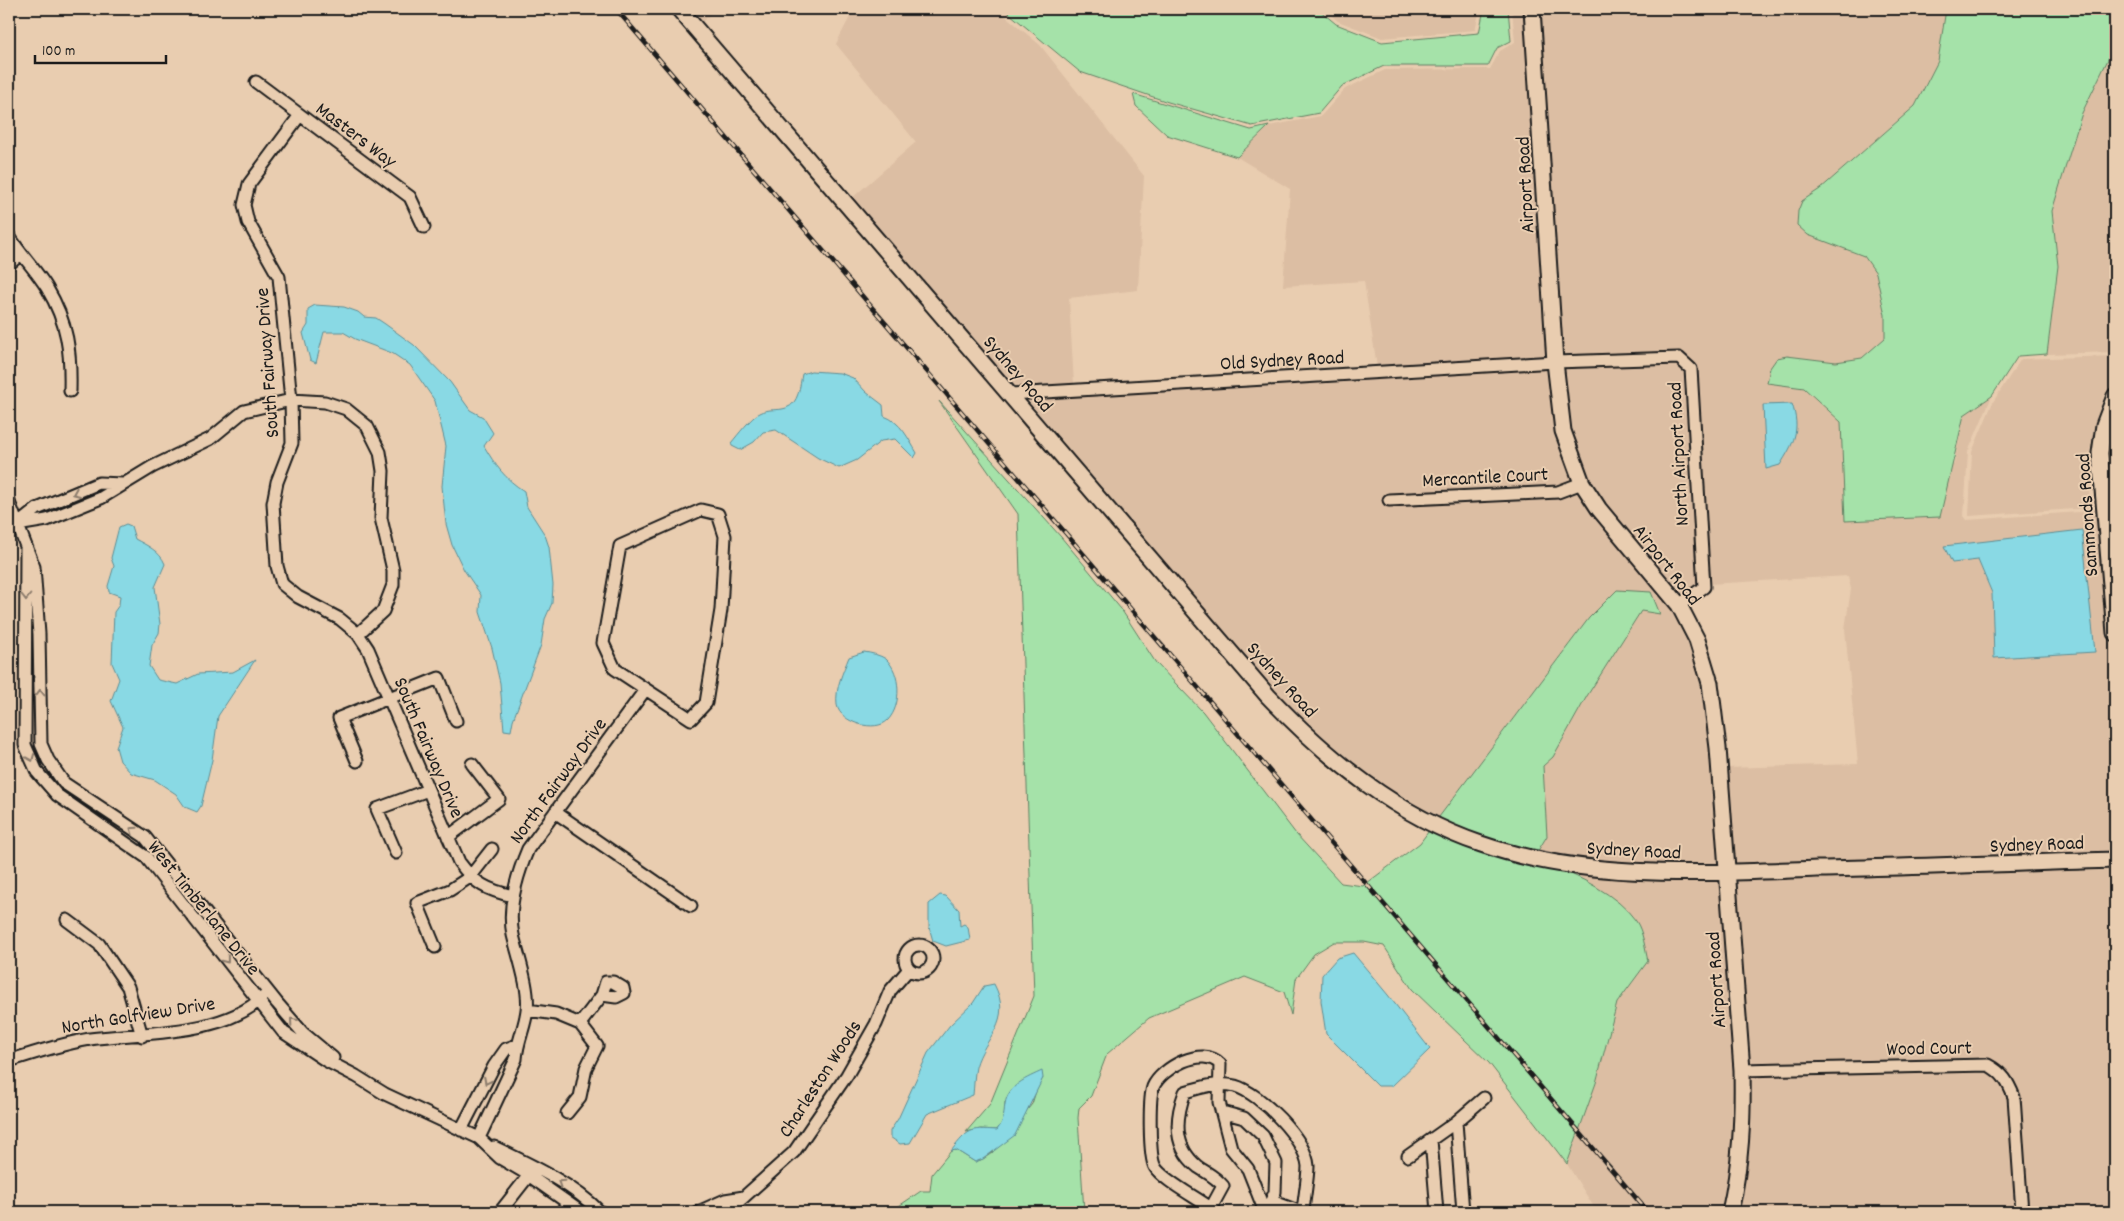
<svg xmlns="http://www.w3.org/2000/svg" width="2124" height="1221" font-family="Dekko,sans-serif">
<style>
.built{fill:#dcbea3;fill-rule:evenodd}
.green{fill:#a5e2a9;stroke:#607f62}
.water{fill:#89d9e4;stroke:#5d8d94}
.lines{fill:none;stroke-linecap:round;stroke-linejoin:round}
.street-casing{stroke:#1c1c1c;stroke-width:15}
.secondary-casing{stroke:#1c1c1c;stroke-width:19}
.street{stroke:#e9cdb0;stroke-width:11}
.secondary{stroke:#e9cdb0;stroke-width:15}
.rail-casing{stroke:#1c1c1c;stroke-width:4.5}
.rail{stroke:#e9cdb0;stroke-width:2.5;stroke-dasharray:8;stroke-linecap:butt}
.oneway{stroke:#8d7d6d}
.labels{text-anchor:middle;stroke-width:4;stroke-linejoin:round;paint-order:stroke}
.street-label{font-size:20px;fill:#1c1c1c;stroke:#e9cdb0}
</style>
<rect width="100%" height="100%" fill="#e9cdb0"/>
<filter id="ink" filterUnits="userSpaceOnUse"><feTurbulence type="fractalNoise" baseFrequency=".02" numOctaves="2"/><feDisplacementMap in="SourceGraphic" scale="10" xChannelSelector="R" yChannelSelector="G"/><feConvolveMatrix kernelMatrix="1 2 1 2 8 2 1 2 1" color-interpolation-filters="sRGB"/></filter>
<g filter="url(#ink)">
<!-- built -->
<path class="built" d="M688 9H716L701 23Z
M854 9H997L1040 45 1144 176 1138 290 1069 298 1074 385 1018 390 852 198 916 142 836 44Z
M1324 9H1480L1475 30 1382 38 1338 21Z
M1512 9H1527L1550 358 1377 367 1364 281 1283 286 1290 189 1237 157 1269 126 1321 116 1345 89 1385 70 1490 69 1500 51 1515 42Z
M1537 9H1946L1938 61 1915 106 1820 189 1802 201 1834 245 1864 256 1876 273 1885 315 1886 338 1862 358 1836 362 1787 356 1777 358 1767 383 1804 388 1841 422 1845 520 1954 464 1964 415 1992 396 1968 452 1964 516 1967 520 2093 511 2095 507 2092 458 2096 443 2095 453 2115 694V856L1732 868 1725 768 1858 764 1845 629 1851 589 1848 576 1709 584 1696 369 1683 355 1560 357ZM1978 559 2095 652 1994 658 1992 593Z
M2115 45V352L2047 354 2058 266 2052 211 2082 113Z
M2115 356V376L2103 398 2088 458 2090 508 1969 516 1972 452 1993 402 2021 359Z
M1677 362 1686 371 1699 585 1680 599 1603 507 1587 481 1568 430 1561 366Z
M1551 367 1576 481 1557 487 1384 495V504L1558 496 1580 489 1675 608 1692 641 1705 684 1721 868 1636 866 1536 854 1547 835 1543 766 1553 757 1587 696 1641 611 1617 590 1589 618 1436 821 1351 767 1272 693 1026 398Z
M2115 409V573L2105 453Z
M2115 865V1212H2028L2019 1097 2012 1079 2004 1069 1990 1062 1747 1065 1732 877Z
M1563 869 1722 877 1738 1119 1724 1212H1597L1567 1164 1596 1083 1617 1003 1648 961Z
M1986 1070 1996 1075 2004 1084 2009 1098 2017 1212H1735L1747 1074Z"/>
<!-- green -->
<path class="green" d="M1004 9H1318L1336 24 1382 42 1479 33 1484 9H1508L1511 41 1497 48 1488 66H1384L1342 86 1319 113 1252 126 1168 102 1080 72Z
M1946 9H2115V45L2082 113 2052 211 2058 266 2047 354 2018 356 1992 396 1964 415 1940 517 1845 521 1841 422 1804 388 1767 383 1770 368 1777 358 1787 356 1836 362 1862 358 1885 338V315L1876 273 1864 256 1808 235 1797 225 1798 211 1802 201 1820 189 1915 106 1938 61Z
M1133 94 1251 130 1269 126 1237 157 1167 135 1136 106Z
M939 401 1061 537 1121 609 1156 663 1203 712 1296 834 1341 883 1363 886 1420 843 1431 828C1490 847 1599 869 1636 921 1643 931 1645 949 1648 961L1617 1003 1596 1083 1567 1164 1489 1063 1412 989 1384 946 1364 942H1334L1314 954 1296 979 1291 1015 1284 992 1245 977 1149 1018 1107 1054 1091 1096 1079 1108 1078 1118 1084 1212H890L921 1191H930L932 1174 951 1151 956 1150 975 1162 983 1159 992 1153 1032 1104 1037 1088 1043 1078 1005 1102 1004 1120 997 1130 980 1129 966 1132 990 1104 1034 996 1018 514Z
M1617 590 1651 592 1660 614 1641 611 1587 696 1553 757 1543 766 1547 836 1536 854 1534 855 1436 821 1589 618Z"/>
<!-- water -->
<path class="water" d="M315 305 344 307 358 312 364 317 376 318 385 324 414 345 450 382 470 410 483 417 493 433 484 446C495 465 505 479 524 491L527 507 545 535 549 547 553 585 552 603 545 619 541 645 513 720 511 731 504 730 500 683 492 648 480 612 481 595 464 570 452 545 446 524 442 486 446 446 435 401 410 365 392 353 355 339 343 332H324L316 363 310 360 303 333 308 325V309Z
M811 371 840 373 853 378 866 392 883 405 884 416C901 422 908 438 917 453L914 458 895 439 881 441 857 460 839 468 818 458 776 430 763 432 754 442 740 450 732 446 731 443C737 436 752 416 760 413 769 408 778 411 786 408 799 404 800 385 802 374Z
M1792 404C1801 430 1794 443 1780 465L1766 469 1763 405Z
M126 524 131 526 135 539C146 545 160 551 165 564L155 587 160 624 159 633 152 645 149 666 158 680 177 684 198 674 233 672 255 660 218 716 212 760 201 806 197 812 185 807 176 794 155 780 131 773 120 761 116 747 123 727 111 701 119 679 112 663 114 612 119 605 120 596 109 592 108 586 114 566 111 558 119 527Z
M2082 530 2095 652 1994 658 1992 593 1978 560 1952 563 1944 546Z
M864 652C871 653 880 655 886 659 901 673 902 705 888 720 876 733 840 723 837 705 835 688 843 672 849 657Z
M940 895 946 896 959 910 960 926 964 924 968 927 970 940 946 946 933 941 929 927V904Z
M1353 953 1388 995 1430 1049 1392 1086H1378L1326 1034 1321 1001 1322 975 1337 958Z
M994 984C1014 1022 984 1037 976 1067 974 1076 974 1086 973 1095L927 1114 910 1143 900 1144 890 1137V1131L898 1119 928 1053 950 1025 973 1003 984 986Z
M1042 1071 1043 1078 1015 1135 983 1159 975 1162 956 1150 951 1151C969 1129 969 1128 997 1130 1005 1119 1003 1117 1005 1104 1008 1085 1027 1078 1042 1071Z"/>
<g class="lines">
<!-- street casing -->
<g class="street-casing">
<path id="street" d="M256 82 410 197 424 227
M300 115 249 184 244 205 248 222 279 277 291 400 292 443 277 482 273 503 277 566 282 584 298 597 340 619 358 634 368 649 459 862C475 884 487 890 513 896
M9 236C20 254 36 270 47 288 68 323 71 352 70 391
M9 264 21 254
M1011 394 1555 362 1679 358 1691 369 1704 587 1679 605
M1389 500 1558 492 1582 483
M9 502 34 567 39 634 41 744 48 760 64 783 145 837 277 1003 303 1033 333 1058
M701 510 718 514 725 536 721 610 706 703 691 719 615 669 603 643 620 546Z
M18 524 37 509 99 483 123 484
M17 525 47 520 101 498 152 467 210 439 244 411 291 400 325 402 346 409 367 426 380 452 383 471 381 518 393 570V585L383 611 358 634
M26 548 25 745 37 772 57 795 146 857 283 1032 325 1060 356 1076 385 1094 479 1138 500 1158 524 1172 581 1212
M357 761 339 718 439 678 456 721
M555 812 691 906
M448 837 499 799 472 764
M396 853 377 809 428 790
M67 920 99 944 128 987 142 1036
M905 959a14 14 0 1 1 28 0a14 14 0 1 1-28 0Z
M435 947 417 903 450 890 470 877 492 849
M527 1010 556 1014 580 1024 597 1046 586 1068 580 1097 567 1113
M580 1024 602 995 616 997 624 993 623 988 613 982H606L602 995
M9 1061C36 1052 62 1044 90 1039 143 1032 222 1036 263 997
M1742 1070 1988 1065C2003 1073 2008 1082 2014 1097L2022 1212
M1222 1112 1244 1118 1263 1136 1276 1163 1275 1192 1266 1212
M1456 1122 1463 1212
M461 1130 494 1066 506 1049 517 1045
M479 1138 516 1059C517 1042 525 1027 527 1010 530 989 518 956 513 935 507 906 517 875 528 849L645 690
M1431 1140 1437 1212
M494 1147C529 1164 573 1184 600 1212
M1408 1156 1456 1122 1484 1098
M1271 1201 1301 1212
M1211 1208 1223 1186C1216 1177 1207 1173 1198 1167 1173 1147 1175 1119 1185 1092 1201 1087 1218 1082 1235 1086 1260 1093 1306 1140 1308 1166 1308 1178 1304 1199 1303 1212
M500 1212 533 1170
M698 1212 725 1200 744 1197
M717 1212 732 1207 745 1196 794 1152 847 1075 876 1024 890 991 909 969
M1216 1212C1203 1201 1162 1180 1155 1167 1149 1157 1149 1098 1153 1087 1161 1068 1203 1045 1220 1064L1219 1102 1231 1148 1248 1169 1265 1212"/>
</g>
<!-- secondary casing -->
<g class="secondary-casing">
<path id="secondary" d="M679 9 1268 696C1328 759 1397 816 1481 844 1588 881 1706 873 1817 869 1916 867 2016 863 2115 860
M1532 9 1555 362 1563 431 1582 483 1599 509 1679 605 1697 640 1710 683 1718 748 1742 1070C1743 1120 1741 1163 1730 1212
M2115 396 2104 425 2100 453 2115 633"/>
</g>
<!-- street -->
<use href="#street" class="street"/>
<!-- secondary -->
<use href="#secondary" class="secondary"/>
<!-- rail casing -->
<g class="rail-casing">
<path id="rail" d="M616 9 1648 1212"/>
</g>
<!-- rail -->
<use href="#rail" class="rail"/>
</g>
<!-- one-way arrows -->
<defs><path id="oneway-chevron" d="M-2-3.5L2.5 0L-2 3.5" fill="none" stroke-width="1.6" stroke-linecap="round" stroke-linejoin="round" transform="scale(1.25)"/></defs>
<g class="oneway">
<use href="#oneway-chevron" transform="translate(76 493) rotate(157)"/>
<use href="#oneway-chevron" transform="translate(26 597) rotate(90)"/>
<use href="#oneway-chevron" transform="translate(40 693) rotate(-91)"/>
<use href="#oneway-chevron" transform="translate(31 758) rotate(67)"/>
<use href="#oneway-chevron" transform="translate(133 830) rotate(-146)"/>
<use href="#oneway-chevron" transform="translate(226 960) rotate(52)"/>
<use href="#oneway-chevron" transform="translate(293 1021) rotate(-131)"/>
<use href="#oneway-chevron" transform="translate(487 1081) rotate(117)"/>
<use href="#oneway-chevron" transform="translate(561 1183) rotate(-147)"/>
</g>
</g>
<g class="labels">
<!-- street labels -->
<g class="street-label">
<text transform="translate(357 134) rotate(37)" y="7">Masters Way</text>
<text transform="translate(1524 185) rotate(-93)" y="7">Airport Road</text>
<text transform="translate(1282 359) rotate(-3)" y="7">Old Sydney Road</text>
<text transform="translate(266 363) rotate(-94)" y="7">South Fairway Drive</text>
<text transform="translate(1019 373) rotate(49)" y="7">Sydney Road</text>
<text transform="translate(1677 454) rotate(-93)" y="7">North Airport Road</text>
<text transform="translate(1485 476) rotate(-3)" y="7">Mercantile Court</text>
<text transform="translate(2086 515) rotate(-94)" y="7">Sammonds Road</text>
<text transform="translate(1668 564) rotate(52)" y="7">Airport Road</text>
<text transform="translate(1283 679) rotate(48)" y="7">Sydney Road</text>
<text transform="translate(430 747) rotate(67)" y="7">South Fairway Drive</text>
<text transform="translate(557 780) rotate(-54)" y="7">North Fairway Drive</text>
<text transform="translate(2037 843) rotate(-2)" y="7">Sydney Road</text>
<text transform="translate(1634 849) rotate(3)" y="7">Sydney Road</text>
<text transform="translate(205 907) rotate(51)" y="7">West Timberlane Drive</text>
<text transform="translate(1715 980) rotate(-94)" y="7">Airport Road</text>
<text transform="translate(138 1014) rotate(-9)" y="7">North Golfview Drive</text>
<text transform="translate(1929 1047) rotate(-1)" y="7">Wood Court</text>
<text transform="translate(819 1078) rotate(-57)" y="7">Charleston Woods</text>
</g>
</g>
<!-- margin -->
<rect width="2124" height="1221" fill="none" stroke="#e9cdb0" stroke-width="30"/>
<rect x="15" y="15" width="2094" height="1191" fill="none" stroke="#1c1c1c" stroke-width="2" filter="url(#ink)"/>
<!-- scale -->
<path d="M35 55v8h131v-8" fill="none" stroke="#1c1c1c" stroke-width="2.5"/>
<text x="42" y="55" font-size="15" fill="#1c1c1c" stroke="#e9cdb0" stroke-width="4" paint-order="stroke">100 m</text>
</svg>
